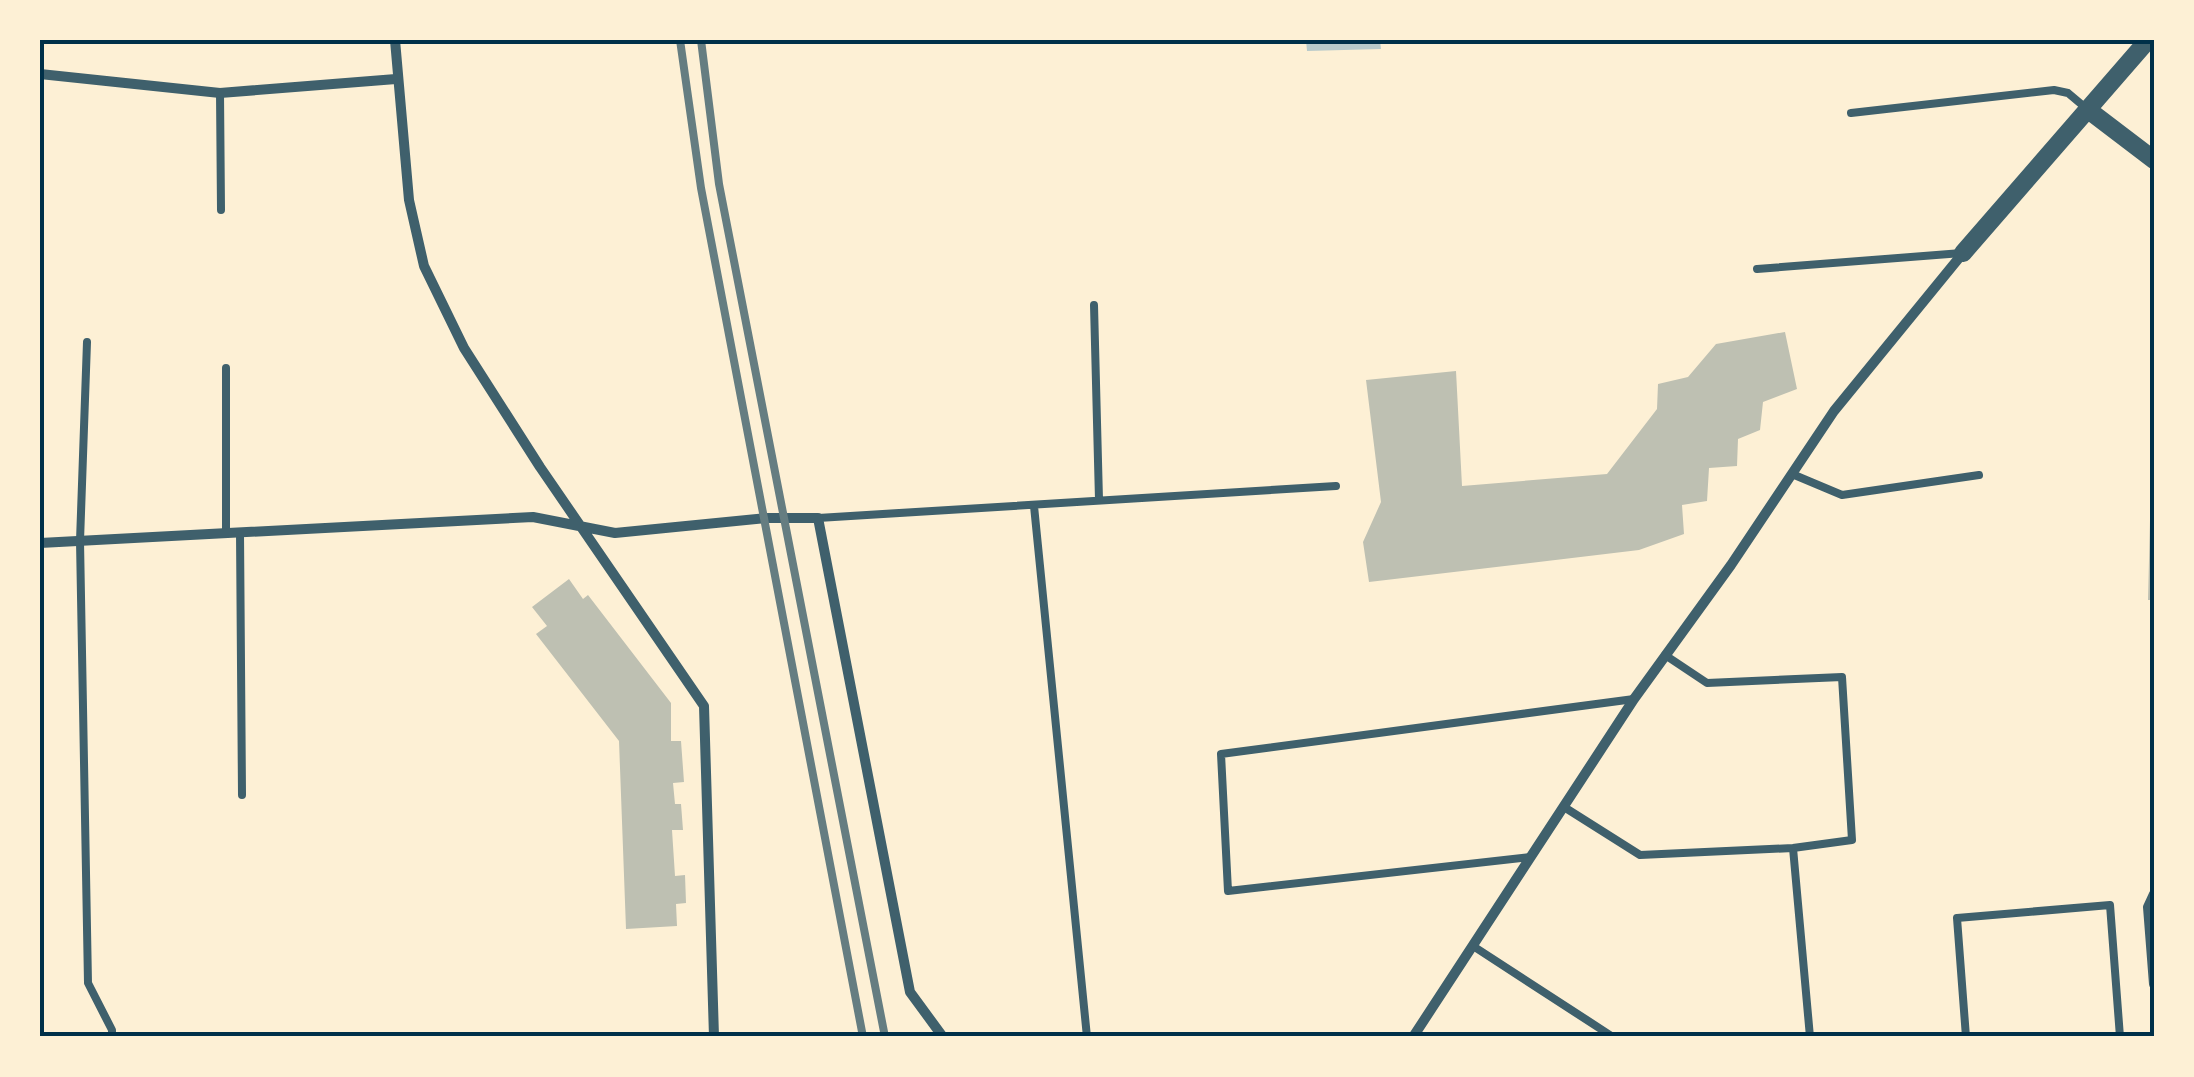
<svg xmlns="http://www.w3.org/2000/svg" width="2194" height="1077" font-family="'Open Sans',sans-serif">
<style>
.green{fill:#b9caca}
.building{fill:#bec0b2}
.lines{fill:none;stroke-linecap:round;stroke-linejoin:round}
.service{stroke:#3f606c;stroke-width:8}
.minor{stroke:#3f606c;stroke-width:10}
.tertiary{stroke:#3f606c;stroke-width:18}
.rail{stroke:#657d81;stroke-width:8}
.neatline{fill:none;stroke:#003049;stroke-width:4}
</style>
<rect width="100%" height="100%" fill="#fdf0d5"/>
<!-- green -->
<path class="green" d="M1306 40H1380L1381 49 1307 51Z"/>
<!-- building -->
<path class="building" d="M1785 332 1797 389 1763 402 1760 430 1738 439 1737 466 1709 468 1707 501 1682 505 1684 534 1639 550 1369 582 1363 542 1381 502 1366 380 1456 371 1462 486 1607 474 1657 409 1658 384 1688 377 1716 344Z
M2151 480H2154V600H2148Z
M569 579 583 599 588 595 671 703V741H681L684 782 673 783 675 804H681L683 830H672L675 876 685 875 686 903 676 904 677 926 626 929 619 741 536 634 547 626 532 607Z"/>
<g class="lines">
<!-- service -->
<path class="service" d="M220 93 221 210
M1851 113 2054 90 2068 93 2087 109
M1757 269 1962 253
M1094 305 1099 500
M87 342 80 541 88 983 112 1030V1037
M1792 474 1842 495 1979 475
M1034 506 1087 1037
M818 518 1336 486
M240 533 242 795
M226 534V368
M1564 807 1640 855 1793 848 1852 840 1842 677 1707 683 1665 655
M1793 848 1810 1037
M1530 857 1228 891 1221 754 1634 699
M1473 946 1613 1037
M1966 1037 1957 918 2110 905 2120 1037"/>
<!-- minor -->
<path class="minor" d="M395 40 409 200 424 266 464 348 540 467 704 706 714 1037
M40 74 220 93 396 79
M40 543 533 517 615 533 766 518H818L910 992 943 1037
M2154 894 2148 907 2154 984
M1413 1037 1634 699 1731 565 1834 411 1963 253"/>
<!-- tertiary -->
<path class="tertiary" d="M2087 109 2154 160
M1963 253 2148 40"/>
<!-- rail -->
<path class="rail" d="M680 40 701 188 863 1037
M701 40 719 184 885 1037"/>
</g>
<!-- border -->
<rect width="2194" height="1077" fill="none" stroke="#fdf0d5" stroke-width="85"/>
<rect x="42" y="42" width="2110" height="992" class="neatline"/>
</svg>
